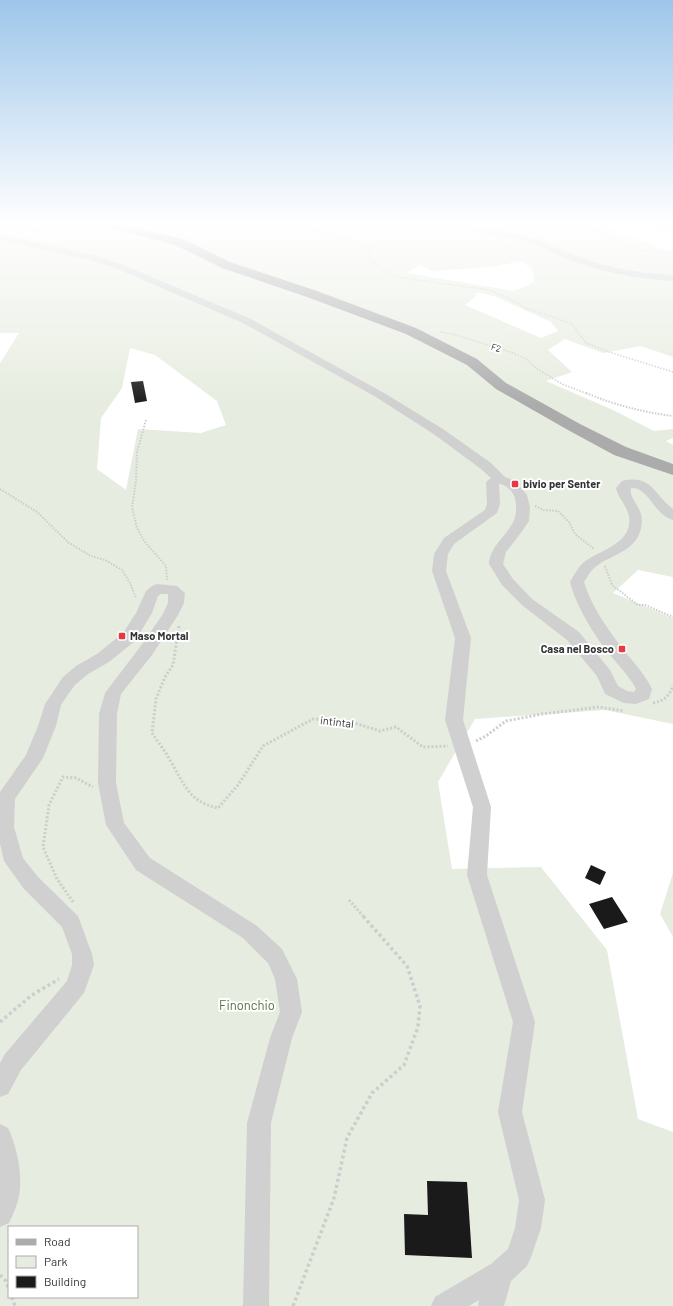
<svg xmlns="http://www.w3.org/2000/svg" width="673" height="1306" font-family="Barlow,sans-serif">
<style>
.green{fill:#e6ecdf;fill-rule:evenodd}
.water{fill:#cfe2ee}
.building{fill:#1a1a1a}
.lines{fill:none;stroke-linecap:round;stroke-linejoin:round}
.path-far3{stroke:#cdcdcd;stroke-width:1.5;stroke-dasharray:1.5 1.5;stroke-linecap:butt}
.path-far2{stroke:#cdcdcd;stroke-width:2;stroke-dasharray:1.5 1.5;stroke-linecap:butt}
.path-far1{stroke:#cdcdcd;stroke-width:3;stroke-dasharray:2 2;stroke-linecap:butt}
.path{stroke:#cdcdcd;stroke-width:3.5;stroke-dasharray:3 3;stroke-linecap:butt}
.minor{fill:#d0d0d0;fill-rule:evenodd}
.major{fill:#ababab;fill-rule:evenodd}
.poi-dot{fill:#e63946;stroke:#fff;stroke-width:1.5}
.labels{text-anchor:middle;stroke-width:4;stroke-linejoin:round;paint-order:stroke}
.far-street-label{font-size:9px;fill:#333;stroke:#fff}
.poi-label{font-size:11px;font-weight:bold;fill:#333;stroke:#fff;text-anchor:start}
.street-label{font-size:11px;fill:#333;stroke:#fff}
.near-park-label{font-size:13px;fill:#56703f;stroke:#fff}
</style>
<rect width="100%" height="100%" fill="#fff"/>
<!-- green -->
<path class="green" d="M0 223H25L36 227 48 223H597L666 250 673 251V357L641 346 603 353 565 339 548 350 572 372 546 381 613 410 654 431 673 429V438L666 441 673 445V577L638 570 613 593 673 618V724L605 710 475 719 438 782 452 869 541 867 607 950 638 1119 673 1132V1306H0V363L19 333H0ZM521 261 532 269 534 282 514 291 407 273 411 270 421 265 432 271 491 267ZM477 292 494 296 551 322 558 331 541 338 465 305 474 298ZM130 348 155 355 217 401 226 425 201 433 138 429 126 490 97 469 101 418 122 388ZM9 1227H137V1297H9Z
M673 873V937L660 914Z"/>
<!-- water -->
<path class="water" d="M612 223H673V234L640 225 620 227Z"/>
<!-- building -->
<path class="building" d="M143 381 147 401 135 403 131 382Z
M591 865 606 872 600 885 585 878Z
M612 897 628 922 604 929 589 904Z
M427 1181 467 1182 472 1258 405 1255 404 1214 428 1215Z"/>
<g class="lines">
<!-- path-far3 -->
<path class="path-far3" d="M307 223 312 231 332 234 367 246 370 249V255L367 258 386 272 396 277 490 290 520 304 523 307 572 324 586 343 609 352 673 372
M581 223 637 250 673 254
M440 332 453 334 513 353 526 359 536 368 562 384 588 394"/>
<!-- path-far2 -->
<path class="path-far2" d="M586 393C615 405 642 412 673 416
M146 420 137 452 136 480 132 508 137 528 144 541 166 566 167 580
M0 489 37 512 69 543 91 556 105 560 122 570 130 583 136 598
M535 506 544 510 558 511 569 522 575 534 594 549
M605 566 612 585 638 605H645L673 617"/>
<!-- path-far1 -->
<path class="path-far1" d="M179 626 173 665 165 677 156 699 152 733C158 742 166 752 171 762 185 785 189 802 218 808L238 785 263 746 313 719 348 721 380 731 396 727 423 747 448 746
M653 703C664 701 670 696 673 685
M476 741 486 736 506 721 542 714 599 707 624 711
M349 900 363 916
M73 902 57 879 43 847 49 805 63 777 76 778 93 787"/>
<!-- path -->
<path class="path" d="M0 1022 32 995 59 979
M0 1275 6 1281 9 1290
M12 1297 15 1306
M293 1306 334 1198 347 1138 372 1093 404 1065 418 1027 420 1006 407 966 362 915"/>
<!-- minor -->
<path class="minor" d="M464 223H475L492 230 535 238 576 256 616 268 646 273 673 275V281C638 279 602 272 569 260 556 255 544 247 530 242 510 236 480 240 464 223Z
M0 234 97 256 121 264 251 319 384 393 443 429 491 463 505 477 515 481 527 495 530 507 529 521 520 534 506 552 503 564 513 579 532 599 579 632 610 670 618 686 627 691 634 692 636 689C630 677 618 665 610 655 594 635 576 606 570 582 574 575 578 567 584 562 601 549 633 544 629 516 627 506 618 498 616 488L622 481C652 474 654 495 673 509V520C654 515 649 487 631 488 628 500 646 508 641 528 636 553 609 554 593 569 589 573 587 578 584 582 591 605 605 625 619 644 630 659 644 672 652 689L649 699 636 704 624 703 605 694 597 676 567 640 522 605 502 585 489 564C490 541 518 531 516 507 516 502 515 496 512 492 509 488 504 484 499 484L500 504 497 513 454 544 448 554 446 571 471 638 463 720 491 807 487 875 535 1022 522 1112 545 1200 541 1228 531 1257 527 1266 511 1281 504 1306H478L479 1300 469 1306H431L435 1297 491 1264 508 1249 515 1228 519 1200 498 1112 513 1022 467 875 473 807 445 720 455 638 432 571 434 554 444 538 485 510 487 504 486 482 491 478 481 469 435 435 376 397 243 323 115 268 94 261 0 240Z
M157 584 177 586 185 593 184 603 178 615 152 655 121 694 117 714 116 783 124 823 150 858 257 926 282 949 297 979 302 1012 292 1038 271 1123 269 1306H243L247 1123 270 1038 280 1012 275 979 268 963 243 938 136 870 106 825 98 783 99 714 105 693 140 647 163 614 168 603V594H161L158 596 152 613 135 641 109 662 88 674 75 685 67 696 61 705 56 726 43 758 15 799 14 827 23 858 38 877 78 916 92 954 94 965 84 993 21 1070 8 1094 0 1097V1063L5 1054 67 981 72 965V954L62 927 24 889 4 861 0 844V792L26 755 38 726 45 704 63 677 76 666 97 654 123 633 136 613 146 591 152 586Z
M0 1124 8 1128C17 1147 23 1175 19 1196 17 1206 13 1214 9 1223L0 1227Z"/>
<!-- major -->
<path class="major" d="M94 223H116L183 239 230 262 317 291 416 328 477 359 506 383 580 424 626 447 673 464V475L614 455 568 430 496 389 467 365 406 334 307 297 222 268 175 245 96 225Z"/>
</g>
<!-- sky -->
<linearGradient id="sky" x2="0" y2="1"><stop stop-color="#9ec6ea"/><stop offset="0.55" stop-color="#fff"/><stop offset="1" stop-color="#fff" stop-opacity="0"/></linearGradient>
<rect width="673" height="406" fill="url(#sky)"/>
<!-- markers -->
<g class="poi-dot">
<rect x="511" y="480" width="8" height="8" rx="2"/>
<rect x="118" y="632" width="8" height="8" rx="2"/>
<rect x="618" y="645" width="8" height="8" rx="2"/>
</g>
<g class="labels">
<!-- far-street labels -->
<g class="far-street-label">
<text transform="translate(496 348) rotate(16)" y="3">F2</text>
</g>
<!-- poi labels -->
<g class="poi-label">
<text x="523" y="488">bivio per Senter</text>
<text x="130" y="640">Maso Mortal</text>
<text x="614" y="653" text-anchor="end">Casa nel Bosco</text>
</g>
<!-- street labels -->
<g class="street-label">
<text transform="translate(337 722) rotate(7)" y="4">intintal</text>
</g>
<!-- near-park labels -->
<g class="near-park-label">
<text x="247" y="1010">Finonchio</text>
</g>
</g>
<!-- legend -->
<rect x="8" y="1226" width="130" height="72" fill="#ffffff" stroke="#adadad"/>
<rect x="16" y="1239" width="20" height="6" fill="#ababab" stroke="#adadad"/>
<text x="44" y="1246" font-size="12" fill="#333333">Road</text>
<rect x="16" y="1256" width="20" height="12" fill="#e6ecdf" stroke="#adadad"/>
<text x="44" y="1266" font-size="12" fill="#333333">Park</text>
<rect x="16" y="1276" width="20" height="12" fill="#1a1a1a" stroke="#adadad"/>
<text x="44" y="1286" font-size="12" fill="#333333">Building</text>
</svg>
